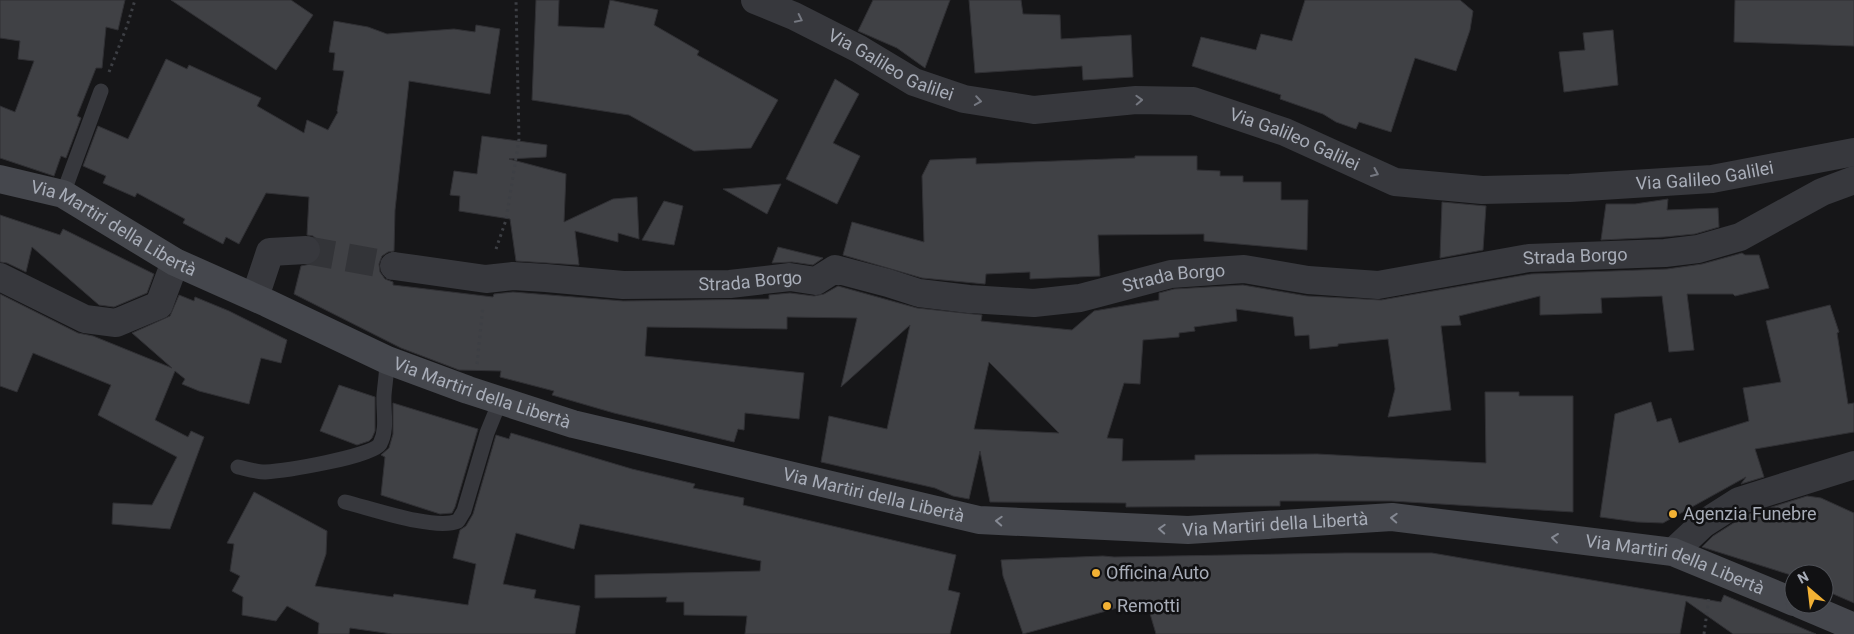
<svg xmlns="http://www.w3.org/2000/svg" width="1854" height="634" font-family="Roboto,sans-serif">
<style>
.building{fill:#404145;stroke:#303034;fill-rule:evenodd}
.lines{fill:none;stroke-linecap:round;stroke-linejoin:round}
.street-tunnel{stroke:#333438;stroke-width:28;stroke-dasharray:28 14;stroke-linecap:butt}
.path{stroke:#3d3f44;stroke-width:3;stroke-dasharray:2.5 4;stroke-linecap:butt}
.lane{stroke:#37383d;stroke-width:15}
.street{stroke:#37383d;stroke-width:28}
.secondary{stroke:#45474d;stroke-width:28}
.oneway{stroke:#757881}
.oneway2{stroke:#858993}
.poi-dot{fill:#f2b134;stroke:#111113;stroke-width:2}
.labels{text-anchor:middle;stroke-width:5;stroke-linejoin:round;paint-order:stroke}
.street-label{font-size:18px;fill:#a8adb8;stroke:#111113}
.poi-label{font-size:18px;fill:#a8adb8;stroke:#111113;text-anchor:start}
</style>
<rect width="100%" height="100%" fill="#161618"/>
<!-- building -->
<path class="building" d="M0 0H125L118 30 106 27 102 68H96L77 116 81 118 66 158 61 156 54 176 0 158V106L15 112 34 61 18 59 20 41 0 38Z
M171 0H291L313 15 276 70Z
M536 0H559L558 26 604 28 610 0 658 10 654 25 699 51 697 55 778 100 751 148 694 151 629 115 532 100Z
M873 0H950L925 68 897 48 858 31Z
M969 0H1021L1023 14 1060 15 1061 39 1131 35 1133 77 1083 80 1082 66 975 73Z
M1305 0H1460L1473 11 1470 30 1456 71 1415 58 1391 132 1359 122 1356 129 1336 122 1323 114 1280 99 1281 95 1192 66 1201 37 1256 50 1261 34 1292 41Z
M1735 0H1854V46L1734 42Z
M334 21 368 27 387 34 454 29 475 32 476 25 500 29 490 94 409 81 395 210 394 251 388 252 382 256 379 264 380 272 385 279 393 282V285L493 297 494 294 513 292 623 301 769 299V295L790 293 814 296 824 294 838 286 917 308 982 315 981 321 1072 330 1094 311 1159 300V293L1174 289 1243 285 1307 296 1381 300 1531 274 1667 269 1702 264 1742 253 1745 255H1759L1769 288 1735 296 1733 294H1687L1694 350 1669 352 1662 296 1601 298 1602 313 1540 315V296L1459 316 1461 325 1441 326 1451 410 1388 417 1395 389 1388 339 1338 344V346L1310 349 1309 335 1295 336 1293 317 1236 309 1237 321 1194 327 1195 331 1179 333V337L1143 340 1140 384 1124 383 1107 438 1123 439 1122 461 1195 460V455L1317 454 1486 463 1485 392H1519V396H1573V512L1391 501H1280V506L1126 507V503L990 502 980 451 969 499 953 496 935 488 821 462 829 416 887 429 910 325 841 387 857 318 787 317V329L647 327 645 356 804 373 799 419 745 413 744 430 738 429 734 442 614 413 552 395 554 391 500 377 501 371 459 370 401 348 294 294 301 266 315 263 320 257 322 250 319 241 313 236 307 235 309 197 266 193 239 244 226 237 223 244 183 223 185 219 137 193 135 197 103 183 106 176 83 166 98 126 128 139 166 59 187 69 189 65 261 98 257 106 304 133 307 120 328 130 338 112 337 111 344 71 333 70 335 53 329 52ZM989 362 1059 433 974 429Z
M1613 30 1618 85 1564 92 1559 52 1585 50 1583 33Z
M835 79 859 94 833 143 860 156 837 204 786 179Z
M482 136 547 145 546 157 509 159 566 174 564 222 613 199 637 197 639 239 618 233V242L575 231 579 265 516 261 510 219 459 211 460 196 450 195 454 171 477 174Z
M1135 156H1197V170L1220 171V176H1243V182H1281V200H1308L1307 250 1204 241V234L1098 235 1100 276 1030 279V272L986 274 985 284 922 278 843 255 852 222 924 242 922 176 930 160 976 158V164L1135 158Z
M781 184 767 214 723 189Z
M1668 199 1667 210 1718 208 1719 227 1695 234 1664 237 1601 240 1606 204H1635Z
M664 201 683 206 674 245 642 240Z
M1442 202 1486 206 1483 250 1440 258Z
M0 215 60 235 63 229 154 274 147 293 114 307 99 305 32 247 26 272 7 263 0 262Z
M778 247 823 258 813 265 792 262 772 263Z
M0 294 78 333 93 336 172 368 132 333 170 316 179 295 194 301 195 297 229 311 287 340 281 363 261 358 249 404 199 391 182 384 185 379 175 371 155 420 188 437 191 431 204 437 170 529 112 524 113 503 152 505 177 457 98 415 111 385 33 353 17 392 0 386Z
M1830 305 1839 332 1837 333 1848 404 1854 403V432L1755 449 1764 477 1741 484 1746 477 1663 523 1637 522 1600 517 1615 414 1651 402 1657 422 1671 418 1679 443 1749 421 1743 388 1781 382 1766 321Z
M339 385 375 397V431L372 438 369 441 357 445 320 431Z
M393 403 478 429 455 507 452 513 440 514 381 495 385 457 381 455 389 448 393 434Z
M511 433 632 469 695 484 693 488 744 498 743 505 956 555 948 590 960 593 950 634H745L747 616 684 615V602H666L667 597 595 598V575L760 571 761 561 580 524 574 549 516 533 503 584 536 590 534 598 580 606 575 634H392L350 628 349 634H318L319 623 287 606 276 621 242 615 243 597 232 591 240 576 230 571 234 544 227 543 254 492 327 531 326 554 315 586 393 597 394 594 468 605 476 564 453 558 460 530 466 526 473 514 496 435 509 439Z
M1807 496 1821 498 1854 513V603L1824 590V574H1794V576L1702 547 1713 536 1746 515Z
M1344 553H1432L1721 602 1724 595 1816 634H1733L1686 601 1680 634H1156L1146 600 1023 634 1003 576 1001 560 1103 556 1114 557Z"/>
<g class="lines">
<!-- street-tunnel -->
<path class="street-tunnel" d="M306 250 394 266"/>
<!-- path -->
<path class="path" d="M109 72 127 26 135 0
M496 249 506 220 519 139 516 0
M477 364 483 306
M1704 634 1709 597"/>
<!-- lane -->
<path class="lane" d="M63 194 101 91
M238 467C247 469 257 472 265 472 283 471 372 457 380 444 388 429 383 411 384 395 385 383 387 372 387 360
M345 502C370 508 435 531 458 521L464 511 487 433 500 401"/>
<!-- street -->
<g class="street">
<path id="s1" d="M755 0 794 16 859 49 914 82 964 99 1034 110 1136 100 1193 101 1285 132 1395 182 1482 190 1570 188 1712 179 1854 152"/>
<path id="s2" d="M394 266 486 279 513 276 546 278 623 285 730 284 790 277 816 281 835 269 888 283 919 293 969 299 1034 303 1080 298 1171 274 1244 269 1308 280 1378 285 1529 258 1665 253 1698 249 1740 237 1822 192 1854 180"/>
<path d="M0 277 85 319 116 323 159 305 175 262"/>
<path d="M255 297 270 252 306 250"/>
<path d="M1673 552 1703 524 1739 501 1854 465"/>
</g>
<!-- secondary -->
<g class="secondary">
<path id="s3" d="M0 179 63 194 175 262 267 303 387 360 468 390 573 424 979 520 1188 530 1392 517 1673 552 1794 602"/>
<path d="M1800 604 1854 627"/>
</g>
</g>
<!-- one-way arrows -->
<defs><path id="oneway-chevron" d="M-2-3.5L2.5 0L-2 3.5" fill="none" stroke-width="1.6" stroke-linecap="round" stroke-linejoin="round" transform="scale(1.25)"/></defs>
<g class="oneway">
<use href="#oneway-chevron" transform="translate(799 19) rotate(26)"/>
<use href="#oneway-chevron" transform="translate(1139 100) rotate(-2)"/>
<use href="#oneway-chevron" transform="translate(978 101) rotate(9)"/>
<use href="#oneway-chevron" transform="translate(1375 173) rotate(24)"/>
</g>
<g class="oneway2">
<use href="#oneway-chevron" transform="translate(1394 518) rotate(-177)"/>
<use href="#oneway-chevron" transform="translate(999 521) rotate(-177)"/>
<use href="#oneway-chevron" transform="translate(1162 529) rotate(-177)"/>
<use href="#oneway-chevron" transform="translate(1555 538) rotate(-173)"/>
</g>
<!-- markers -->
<g class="poi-dot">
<circle cx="1673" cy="514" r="5"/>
<circle cx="1096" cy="573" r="5"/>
<circle cx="1107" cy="606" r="5"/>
</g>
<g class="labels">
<!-- street labels -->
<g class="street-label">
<text dy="6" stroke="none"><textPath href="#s1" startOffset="151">Via Galileo Galilei</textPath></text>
<text dy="6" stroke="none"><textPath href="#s1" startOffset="571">Via Galileo Galilei</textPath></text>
<text dy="6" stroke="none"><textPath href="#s1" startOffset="991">Via Galileo Galilei</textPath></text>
<text dy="6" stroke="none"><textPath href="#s3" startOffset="125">Via Martiri della Libertà</textPath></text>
<text dy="6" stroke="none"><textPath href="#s2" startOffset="1198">Strada Borgo</textPath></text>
<text dy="6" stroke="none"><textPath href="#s2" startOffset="792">Strada Borgo</textPath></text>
<text dy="6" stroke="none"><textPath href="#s2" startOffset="358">Strada Borgo</textPath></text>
<text dy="6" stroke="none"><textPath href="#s3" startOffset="530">Via Martiri della Libertà</textPath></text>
<text dy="6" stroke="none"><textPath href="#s3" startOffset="935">Via Martiri della Libertà</textPath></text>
<text dy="6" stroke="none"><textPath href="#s3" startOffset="1340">Via Martiri della Libertà</textPath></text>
<text dy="6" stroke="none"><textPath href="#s3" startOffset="1745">Via Martiri della Libertà</textPath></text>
</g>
<!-- poi labels -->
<g class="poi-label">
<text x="1683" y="520">Agenzia Funebre</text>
<text x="1106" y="579">Officina Auto</text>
<text x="1117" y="612">Remotti</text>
</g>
</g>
<!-- north arrow -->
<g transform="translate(1809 589) rotate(332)"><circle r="24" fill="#111113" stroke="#4d4f55"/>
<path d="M0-4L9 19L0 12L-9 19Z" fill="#f2b134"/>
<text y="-8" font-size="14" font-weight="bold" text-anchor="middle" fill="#a8adb8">N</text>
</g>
</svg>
